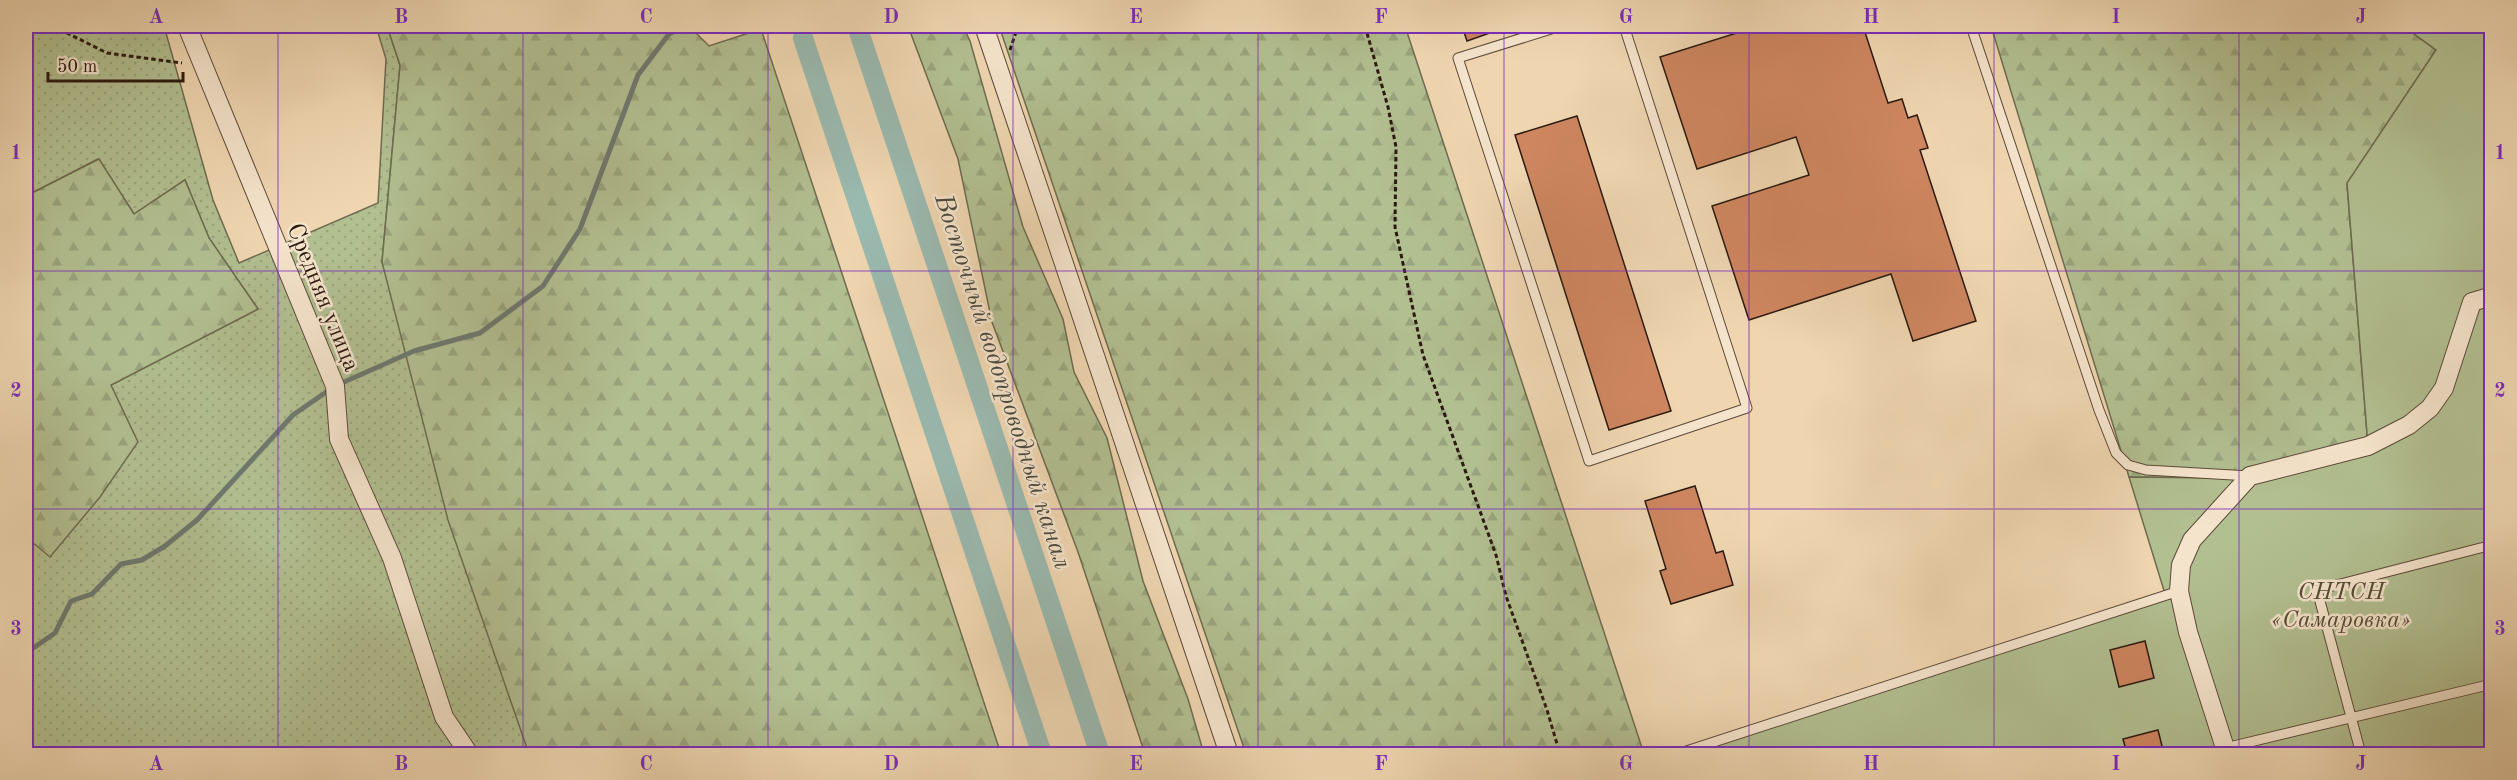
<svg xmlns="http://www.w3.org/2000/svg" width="2517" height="780" font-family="'Old Standard TT',serif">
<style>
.grass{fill:url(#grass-dots);stroke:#6e6c50;stroke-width:1.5}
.forest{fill:url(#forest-firs);stroke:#6e6c50;stroke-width:1.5}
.garden{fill:#b2bf91;stroke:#6e6c50;stroke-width:1.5}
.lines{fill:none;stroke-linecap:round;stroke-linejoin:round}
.stream{stroke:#6e796f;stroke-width:5}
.canal{stroke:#9ab9af;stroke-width:20}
.building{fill:#ce8660;stroke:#2b1a0f;stroke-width:1.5}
.lane-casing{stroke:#5c4938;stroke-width:11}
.street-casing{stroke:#5c4938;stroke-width:20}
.path{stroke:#2b1a0f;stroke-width:3;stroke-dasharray:4.5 3;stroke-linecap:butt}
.lane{stroke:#f5e4cc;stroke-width:9}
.street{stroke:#f5e4cc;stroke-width:18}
.grid{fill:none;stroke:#7b2cbf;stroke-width:1.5;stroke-opacity:0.55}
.labels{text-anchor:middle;stroke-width:5;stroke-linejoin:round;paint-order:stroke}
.street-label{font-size:24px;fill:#2b1a0f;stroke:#f5e4cc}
.park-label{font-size:24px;font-style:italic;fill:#544c36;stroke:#f5e4cc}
.water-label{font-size:26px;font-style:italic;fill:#4c4a3f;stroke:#f5e4cc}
.neatline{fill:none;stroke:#7b2cbf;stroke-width:2}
.grid-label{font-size:20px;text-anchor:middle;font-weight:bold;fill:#7b2cbf}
</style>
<defs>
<pattern id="grass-dots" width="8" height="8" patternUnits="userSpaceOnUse" patternTransform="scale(1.5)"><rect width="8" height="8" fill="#b2bf91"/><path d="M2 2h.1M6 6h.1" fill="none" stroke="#99a47c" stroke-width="1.8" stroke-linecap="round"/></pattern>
<pattern id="forest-firs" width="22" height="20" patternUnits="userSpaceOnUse" patternTransform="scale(1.5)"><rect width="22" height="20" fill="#b2bf91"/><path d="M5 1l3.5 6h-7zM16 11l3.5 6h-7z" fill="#99a47c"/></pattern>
</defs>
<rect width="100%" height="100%" fill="#efd6b1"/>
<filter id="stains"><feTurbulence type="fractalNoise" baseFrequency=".00333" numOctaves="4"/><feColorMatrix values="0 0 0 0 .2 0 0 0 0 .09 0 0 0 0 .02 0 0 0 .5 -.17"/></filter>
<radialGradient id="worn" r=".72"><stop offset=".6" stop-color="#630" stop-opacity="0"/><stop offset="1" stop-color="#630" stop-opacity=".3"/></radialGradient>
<!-- grass -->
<path class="grass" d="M26 26H164L213 200 239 263 378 203 386 59 376 26H387L400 65 382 262 529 754H26V537L51 556 111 385 258 309 209 238 185 180 134 214 98 159 26 196Z"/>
<!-- forest -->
<path class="forest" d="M387 26H689L709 46 761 29 1001 754H529L448 520 382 262 400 65Z
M908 26H963L970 41 1023 227 1063 319 1074 372 1107 438 1143 581 1188 699 1204 754H1145L1078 552 992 322 958 159Z
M999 26H1405L1644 754H1246Z
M1991 26H2403L2436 50 2347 184 2368 446 2216 478 2129 477Z
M99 159 134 214 185 180 209 238 258 309 111 385 138 442 100 497 50 557 26 537V196Z"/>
<!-- garden -->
<path class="garden" d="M2403 26H2491V754H1669L2166 597 2129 477 2216 478 2368 446 2347 183 2436 50Z"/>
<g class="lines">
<!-- stream -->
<path class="stream" d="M26 653 55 633 71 601 92 594 121 564 142 560 165 546 197 520 293 415 335 386 414 351 480 333 543 286 580 229 638 75 669 34 685 26"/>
<!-- canal -->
<path class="canal" d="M857 26 1100 754
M803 38 1042 754"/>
</g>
<!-- building -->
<path class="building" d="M1462 26H1504V28L1467 41Z
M1759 26H1863L1888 103 1902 99 1908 118 1917 115 1928 148 1920 150 1976 321 1913 341 1891 274 1749 320 1712 206 1809 175 1796 137 1697 169 1660 57Z
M1577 116 1671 411 1609 430 1515 135Z
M1695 486 1716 553 1723 551 1733 585 1671 604 1660 571 1666 569 1645 501Z
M2145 641 2154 678 2119 687 2110 650Z
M2158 730 2164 754H2127L2123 739Z"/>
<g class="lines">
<!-- lane casing -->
<g class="lane-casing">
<path id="lane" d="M1561 26 1458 58 1589 461 1747 408 1624 26
M1971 26 2099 410 2116 453 2128 465 2146 470 2250 476
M2225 750V748L2492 684
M1677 754 2179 591
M2361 754 2317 590 2492 545"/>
</g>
<!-- street casing -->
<g class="street-casing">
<path id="street" d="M187 26 335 386 339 439 392 558 444 717 469 754
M984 26 1229 754
M2225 748 2188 632 2179 591 2181 565 2192 540 2250 476 2368 446 2409 425 2430 408 2444 388 2472 302 2492 296"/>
</g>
<!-- path -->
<path class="path" d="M53 26 107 53 182 63
M1365 26 1388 107 1396 147 1395 227 1423 355 1496 555 1506 596 1547 710 1560 754
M1010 50 1018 26"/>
<!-- lane -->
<use href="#lane" class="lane"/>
<!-- street -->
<use href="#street" class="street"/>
</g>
<!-- grid -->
<path class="grid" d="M278 26V754M523 26V754M768 26V754M1013 26V754M1258 26V754M1504 26V754M1749 26V754M1994 26V754M2239 26V754M26 271H2492M26 509H2492"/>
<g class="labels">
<!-- street labels -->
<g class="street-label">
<text transform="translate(324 297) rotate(68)" y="8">Средняя улица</text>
</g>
<!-- park labels -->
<g class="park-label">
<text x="2341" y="599">СНТСН<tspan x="2341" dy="28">«Самаровка»</tspan></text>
</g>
<!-- water labels -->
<g class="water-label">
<text transform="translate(1004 381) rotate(72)" y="9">Восточный водопроводный канал</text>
</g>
</g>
<!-- margin -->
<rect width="2517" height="780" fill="none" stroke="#efd6b1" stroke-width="66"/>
<!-- scale -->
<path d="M48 72v9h135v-9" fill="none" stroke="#2b1a0f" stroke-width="3"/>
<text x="57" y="72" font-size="18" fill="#2b1a0f" stroke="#f5e4cc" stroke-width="4.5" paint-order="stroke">50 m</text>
<rect x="33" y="33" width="2451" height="714" class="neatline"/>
<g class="grid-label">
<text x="156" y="23">A</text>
<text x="401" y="23">B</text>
<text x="646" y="23">C</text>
<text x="891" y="23">D</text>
<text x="1136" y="23">E</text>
<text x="1381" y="23">F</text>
<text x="1626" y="23">G</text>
<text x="1871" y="23">H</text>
<text x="2116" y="23">I</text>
<text x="2361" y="23">J</text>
<text x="16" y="159">1</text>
<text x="2500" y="159">1</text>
<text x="16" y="397">2</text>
<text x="2500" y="397">2</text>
<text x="16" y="635">3</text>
<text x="2500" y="635">3</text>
<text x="156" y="770">A</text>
<text x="401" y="770">B</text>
<text x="646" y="770">C</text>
<text x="891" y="770">D</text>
<text x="1136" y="770">E</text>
<text x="1381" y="770">F</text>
<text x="1626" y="770">G</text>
<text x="1871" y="770">H</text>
<text x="2116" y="770">I</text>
<text x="2361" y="770">J</text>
</g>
<rect width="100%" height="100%" filter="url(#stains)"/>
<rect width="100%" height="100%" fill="url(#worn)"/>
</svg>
